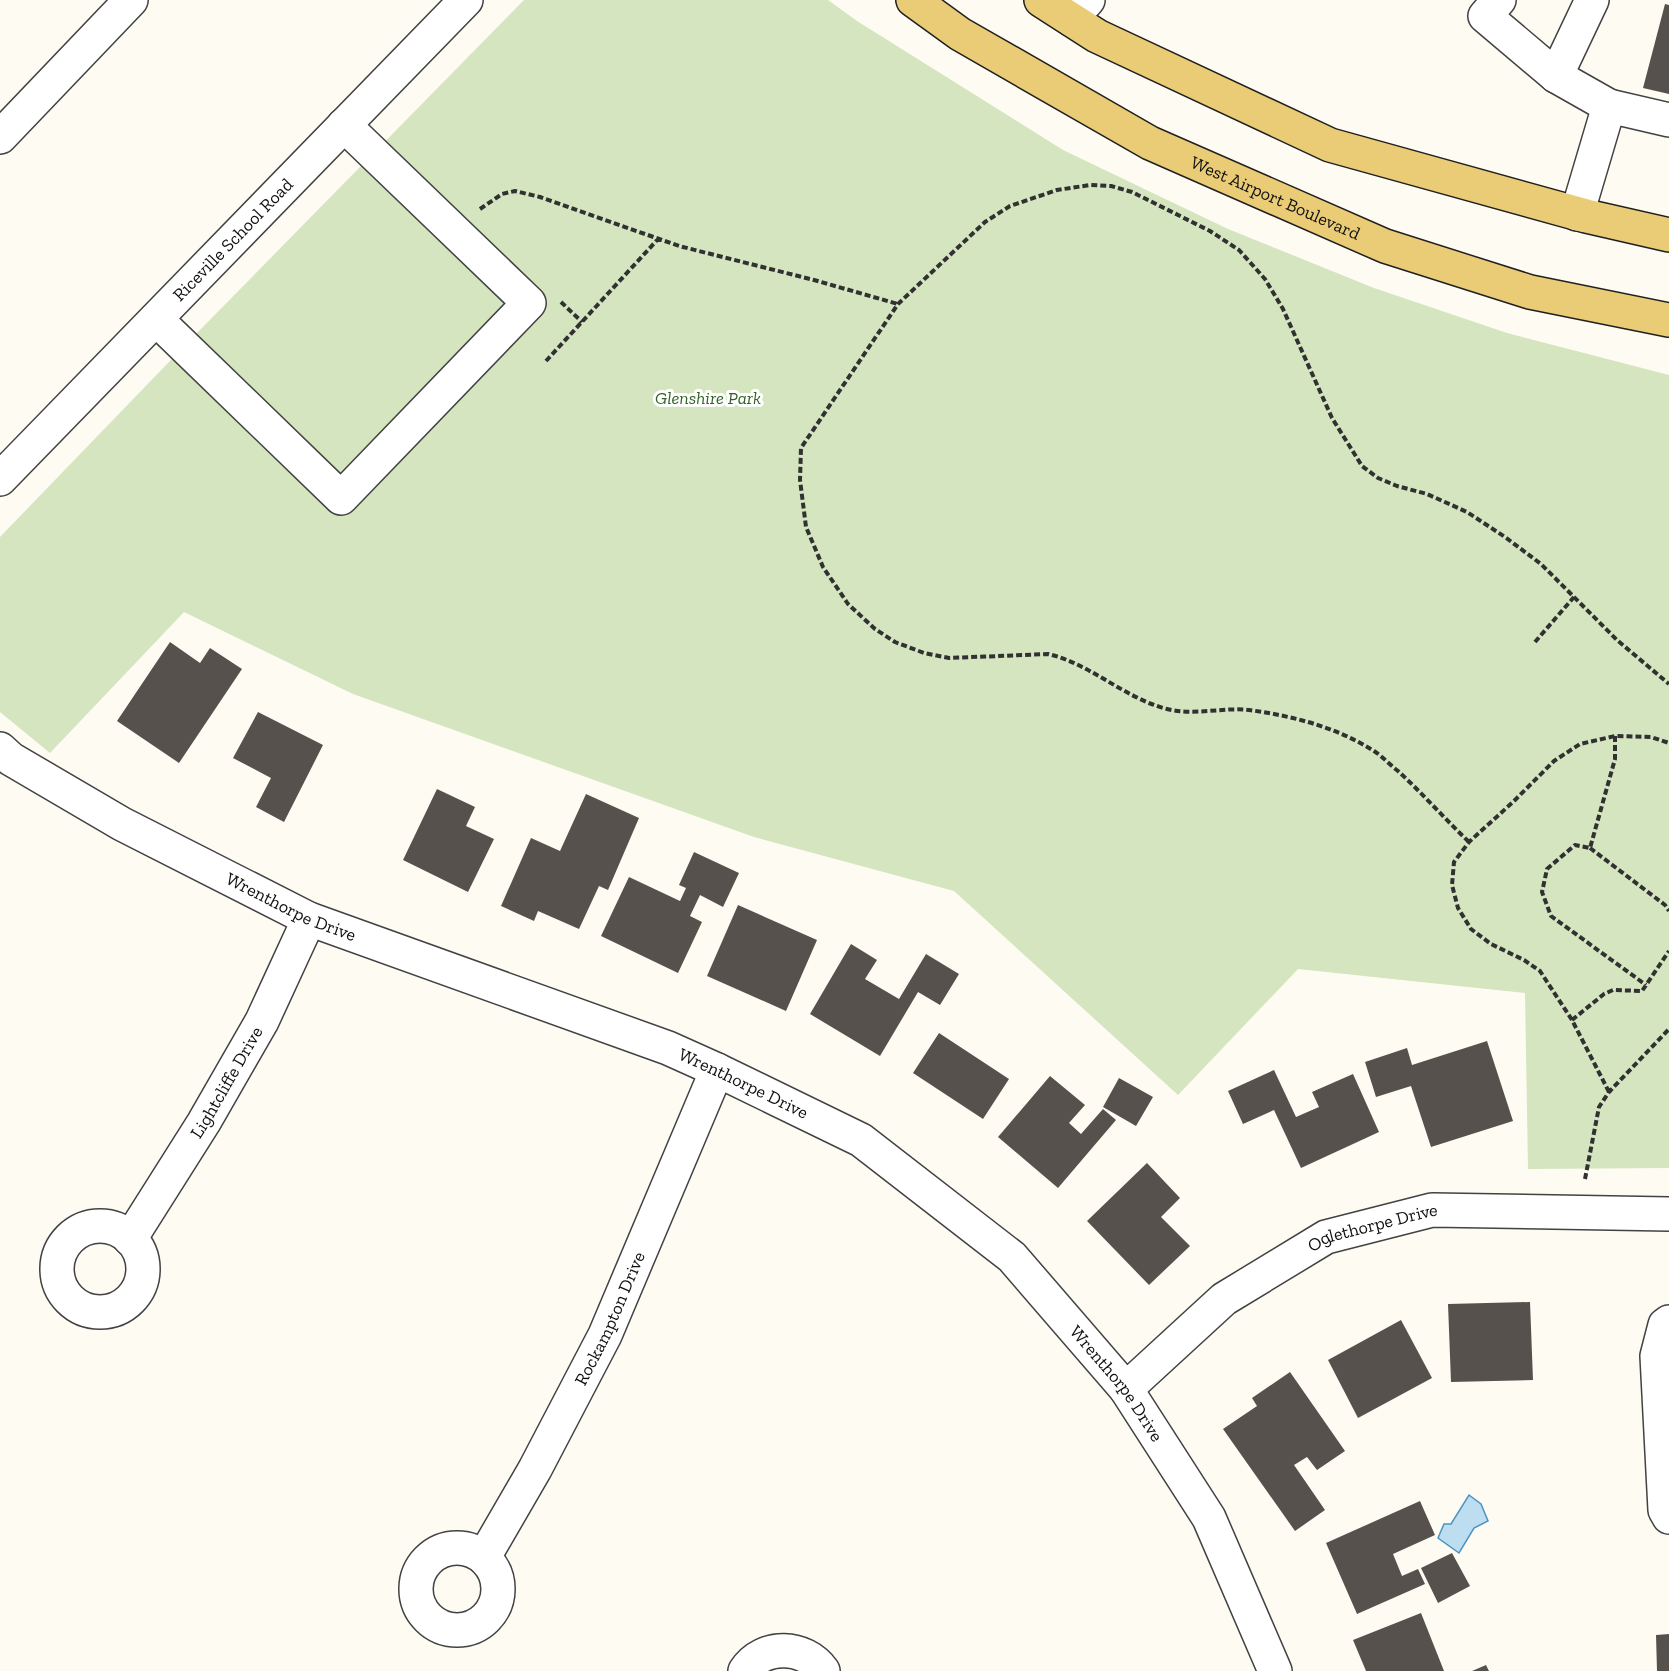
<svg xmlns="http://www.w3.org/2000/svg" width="1669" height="1671" font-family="'Zilla Slab',serif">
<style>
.park{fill:#d4e5bf}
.water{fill:#bddef0;stroke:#4b93c0;stroke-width:1.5}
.building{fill:#57514d}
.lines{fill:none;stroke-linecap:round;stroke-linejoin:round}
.minor-casing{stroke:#424242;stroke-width:36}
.major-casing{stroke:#202020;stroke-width:36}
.path{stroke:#313131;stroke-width:4;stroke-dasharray:6 3;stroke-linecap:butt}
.minor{stroke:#fff;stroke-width:33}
.major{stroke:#eacc77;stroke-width:33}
.labels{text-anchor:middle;stroke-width:6;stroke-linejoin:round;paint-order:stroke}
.street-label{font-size:18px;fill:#0f0f0f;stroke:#fff}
.park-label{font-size:18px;font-style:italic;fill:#336126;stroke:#fff}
</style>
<rect width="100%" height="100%" fill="#fefbf3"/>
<!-- park -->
<path class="park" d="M524 0H828L857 21 1063 150 1228 229 1374 288 1507 333 1669 375V1168L1528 1169 1525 993 1298 969 1178 1095 954 891 754 837 353 694 184 612 50 753 0 712V537L195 335Z"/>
<!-- water -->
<path class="water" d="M1469 1495 1481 1504 1488 1521 1474 1528 1459 1553 1438 1538 1444 1524H1451Z"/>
<!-- building -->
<path class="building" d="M1665 4 1669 5V94L1643 88Z
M170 642 200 663 210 648 242 669 179 763 117 721Z
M258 712 323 745 284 822 256 807 271 778 233 758Z
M437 789 475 807 466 826 494 839 468 892 403 860Z
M586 794 639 818 608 890 599 886 579 929 538 911 534 921 501 906 531 838 560 851Z
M694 852 739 873 723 907 700 895 690 916 702 922 678 973 601 936 629 877 680 901 686 888 679 885Z
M738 905 817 940 786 1011 707 976Z
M851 944 877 960 865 979 899 999 926 954 959 974 940 1005 918 992 880 1056 810 1014Z
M939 1033 1009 1079 983 1119 913 1073Z
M1487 1041 1513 1121 1431 1147 1411 1086 1376 1097 1365 1062 1407 1048 1412 1065Z
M1274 1070 1296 1117 1319 1107 1312 1092 1353 1074 1379 1132 1301 1168 1274 1110 1243 1124 1228 1091Z
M1050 1076 1085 1105 1069 1123 1081 1134 1103 1109 1116 1120 1058 1188 998 1137Z
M1119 1078 1153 1097 1136 1126 1103 1107Z
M1147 1163 1180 1198 1161 1217 1190 1246 1149 1285 1087 1221Z
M1530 1302 1533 1380 1451 1382 1448 1304Z
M1401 1320 1432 1378 1358 1418 1328 1360Z
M1290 1372 1345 1451 1317 1470 1307 1457 1294 1465 1325 1510 1295 1531 1223 1429 1257 1406 1252 1398Z
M1420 1501 1435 1535 1393 1554 1402 1576 1418 1569 1425 1584 1357 1614 1326 1543Z
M1452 1553 1470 1586 1438 1603 1421 1568Z
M1421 1613 1444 1671H1366L1353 1640Z
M1669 1634V1671H1657L1656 1635Z
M1486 1665 1489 1671H1472Z"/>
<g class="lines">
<!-- minor casing -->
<g class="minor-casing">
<g id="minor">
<path d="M1499 0 1485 16 1556 76 1592 0"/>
<path d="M1071 19 1088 0"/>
<path d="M1556 76 1609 106"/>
<path d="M0 137 131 0"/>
<path d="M1577 214 1609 106 1669 120"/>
<path d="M156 319 341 498 529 303 344 125"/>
<path id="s1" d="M0 479 466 0"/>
<path id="s2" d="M0 749 11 759 122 824 309 919 668 1048 717 1070 861 1140 1012 1257 1126 1389 1209 1518 1275 1671"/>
<circle cx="100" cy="1269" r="43"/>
<path id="s3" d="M130 1239 204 1122 262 1021 309 919"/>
<path d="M1669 1322 1665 1325 1657 1356 1665 1510 1669 1517"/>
<path id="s4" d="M1126 1389 1224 1299 1326 1237 1432 1210 1669 1214"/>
<circle cx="457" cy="1589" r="41"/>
<path id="s5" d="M484 1557 535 1469 605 1335 717 1070"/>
<path d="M745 1671C763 1643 805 1645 823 1671"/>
</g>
</g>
<!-- major casing -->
<g class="major-casing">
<g id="major">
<path id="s6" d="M913 0 960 34 1150 143 1385 246 1530 292 1669 320"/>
<path d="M1041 0 1097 36 1330 145 1586 216 1669 235"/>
</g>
</g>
<!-- path -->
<path class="path" d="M480 209 502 194 515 191 540 197 679 246 814 280 898 304
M561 302 582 322
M546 361 659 238
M1535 642 1574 597
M1615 736V759L1590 848 1575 845 1547 869 1542 892 1551 916 1646 985
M1469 842C1445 819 1423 794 1398 771 1390 765 1382 756 1374 751 1336 727 1293 716 1249 710 1222 707 1195 716 1167 709 1124 698 1091 664 1048 654L949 658 924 653 895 642 875 629 848 604 823 567 806 527 800 480 801 448 898 304 985 222 1010 206 1057 190 1090 185 1111 186 1132 192 1210 231 1239 250 1265 279 1283 309 1332 418 1362 466 1378 478 1397 486 1427 494 1467 512 1505 537 1541 564 1617 640 1669 684
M1590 848 1665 905 1669 911
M1572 1020 1604 994 1613 990 1642 991 1669 951
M1609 1092 1572 1020 1540 971 1524 960 1491 944 1471 929 1458 908 1452 885 1454 862 1469 842 1513 802 1554 761 1580 744 1615 736 1651 737 1669 743
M1585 1179 1599 1107 1609 1092 1669 1029"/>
<!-- minor -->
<use href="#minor" class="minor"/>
<!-- major -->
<use href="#major" class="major"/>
</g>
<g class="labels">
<!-- street labels -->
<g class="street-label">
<text dy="6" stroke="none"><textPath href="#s6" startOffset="414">West Airport Boulevard</textPath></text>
<text dy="6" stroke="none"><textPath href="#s1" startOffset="334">Riceville School Road</textPath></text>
<text dy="6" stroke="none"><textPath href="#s2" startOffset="332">Wrenthorpe Drive</textPath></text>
<text dy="6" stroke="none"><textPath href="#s3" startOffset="184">Lightcliffe Drive</textPath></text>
<text dy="6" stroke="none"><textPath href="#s2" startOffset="818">Wrenthorpe Drive</textPath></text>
<text dy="6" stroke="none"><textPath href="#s4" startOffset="300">Oglethorpe Drive</textPath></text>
<text dy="6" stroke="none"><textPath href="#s5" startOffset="270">Rockampton Drive</textPath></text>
<text dy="6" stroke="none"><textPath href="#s2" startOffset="1304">Wrenthorpe Drive</textPath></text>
</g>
<!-- park labels -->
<g class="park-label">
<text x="708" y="404">Glenshire Park</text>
</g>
</g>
</svg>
